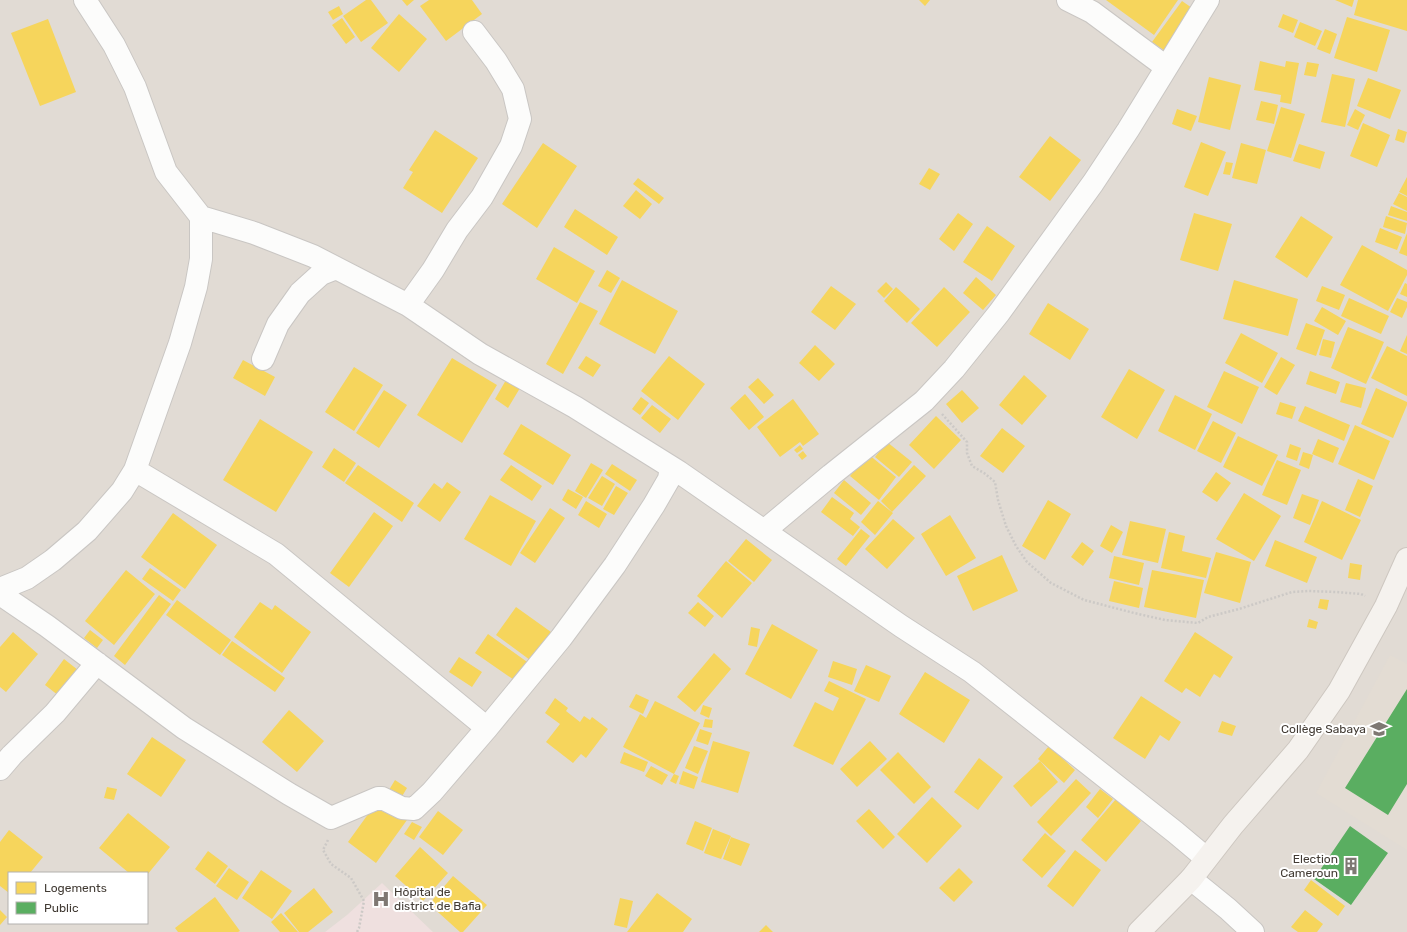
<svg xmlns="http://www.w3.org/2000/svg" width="1407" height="932" font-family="Rubik,sans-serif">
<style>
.residential{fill:#e1dbd4;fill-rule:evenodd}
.education{fill:#e3dcd3}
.medical{fill:#efe0df}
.homes{fill:#f6d55c}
.public{fill:#5aae61}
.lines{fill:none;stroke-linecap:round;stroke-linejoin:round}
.minor-casing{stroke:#c9c6c3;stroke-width:24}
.secondary-casing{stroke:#cdc7c0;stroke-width:24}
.path{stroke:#ccc9c6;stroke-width:2.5;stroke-dasharray:2 2;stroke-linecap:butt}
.minor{stroke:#fcfcfb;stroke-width:22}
.secondary{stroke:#f5f2ee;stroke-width:22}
.labels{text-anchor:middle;stroke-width:4;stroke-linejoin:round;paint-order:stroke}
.poi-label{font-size:12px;fill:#423b34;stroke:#fff;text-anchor:end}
</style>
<rect width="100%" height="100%" fill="#edeae7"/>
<!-- residential -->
<path class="residential" d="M0 0H1407V932H0ZM9 873H147V923H9Z"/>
<!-- education -->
<path class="education" d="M1390 655 1407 664V850L1316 793Z"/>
<!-- medical -->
<path class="medical" d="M382 883 433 932H325L347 915Z"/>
<!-- homes -->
<path class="homes" d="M366 0H371L388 23 361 42 343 16Z
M402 0H414L407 6Z
M429 0H472L482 14 446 41 420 6Z
M919 0H930L925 6Z
M1106 0H1178L1154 35Z
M1335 0H1354L1352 7Z
M1358 0H1407V31L1354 15Z
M1182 1 1195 10 1165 51 1152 42Z
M339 6 343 14 333 20 328 12Z
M399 14 427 39 399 72 371 48Z
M1283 14 1298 20 1293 33 1278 27Z
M1347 17 1390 30 1377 72 1334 58Z
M342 18 355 37 346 44 332 25Z
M48 19 76 92 40 106 11 33Z
M1300 22 1322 31 1315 46 1294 37Z
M1325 29 1337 34 1330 54 1317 49Z
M1260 61 1285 67 1286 61 1299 63 1291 104 1280 102 1281 95 1254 90Z
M1307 62 1319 64 1316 77 1304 75Z
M1332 74 1355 79 1345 127 1321 122Z
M1209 77 1241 85 1230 130 1198 122Z
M1368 78 1401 90 1390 119 1357 106Z
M1261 101 1278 105 1274 124 1256 120Z
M1281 107 1305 114 1291 158 1267 151Z
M1177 109 1197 116 1191 131 1172 124Z
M1355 109 1365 115 1358 130 1347 125Z
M1363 123 1390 135 1377 167 1350 156Z
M1398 129 1407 132 1404 143 1395 140Z
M435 130 478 158 442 213 403 188 413 172 409 170Z
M1050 136 1081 160 1050 201 1019 177Z
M1201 142 1226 152 1208 196 1184 187Z
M543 143 577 166 537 228 502 204Z
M1241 143 1266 150 1257 184 1232 178Z
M1299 144 1325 152 1320 169 1293 161Z
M1226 162 1233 163 1230 175 1223 174Z
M929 168 940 174 930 190 919 184Z
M1407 177V196L1399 192Z
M638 178 664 198 659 204 633 184Z
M636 190 652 204 640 219 623 206Z
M1399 193 1407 197V211L1393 204Z
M1391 206 1407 212V221L1388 215Z
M575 209 618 237 607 255 564 227Z
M958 213 973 224 954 251 939 239Z
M1194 213 1232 224 1218 271 1180 260Z
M1301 216 1333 237 1307 278 1275 257Z
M1386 216 1407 223 1405 234 1383 227Z
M987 226 1015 246 992 281 963 262Z
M1380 228 1402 237 1397 250 1375 242Z
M1407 233V256L1399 253Z
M1362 245 1407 270V275L1388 311 1340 285Z
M554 247 595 271 577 303 536 279Z
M607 270 620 278 611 293 598 286Z
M976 277 996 295 983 310 963 293Z
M622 280 678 311 655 354 599 324Z
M1234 280 1298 299 1288 336 1223 319Z
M886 282 893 289 884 298 877 291Z
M1405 283 1407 284V297L1400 294Z
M831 286 856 304 835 330 811 312Z
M1322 286 1345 295 1339 310 1316 301Z
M896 287 920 309 907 323 884 301Z
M944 287 970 312 937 347 911 323Z
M1349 298 1389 316 1381 334 1341 316Z
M1397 298 1407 302V307L1402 318 1390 312Z
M580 302 598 311 563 374 546 364Z
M1048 303 1089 329 1070 360 1029 334Z
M1322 307 1346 321 1338 335 1314 321Z
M1306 323 1325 330 1316 356 1296 349Z
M1348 327 1384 342 1366 384 1331 368Z
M1241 333 1278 353 1262 383 1225 363Z
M1407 335V354L1400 351Z
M1323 339 1335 342 1331 358 1319 355Z
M815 345 835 364 819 381 799 363Z
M1387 346 1407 356V396L1371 378Z
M586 356 601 365 593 377 578 368Z
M669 356 705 384 678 420 641 391Z
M1281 357 1295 365 1277 395 1264 387Z
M452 358 497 385 462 443 417 415Z
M243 360 275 377 265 396 233 378Z
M354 367 383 385 354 431 325 412Z
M1129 369 1165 390 1137 439 1101 417Z
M1224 371 1259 387 1242 424 1207 407Z
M1310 371 1340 382 1336 394 1306 384Z
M1024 375 1047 396 1022 425 999 405Z
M758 378 774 395 764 404 748 387Z
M506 380 520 388 508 408 495 399Z
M1346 383 1366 388 1361 408 1340 402Z
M1376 388 1407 402V405L1393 438 1361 424Z
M384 390 407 405 379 448 356 433Z
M962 390 979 408 962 423 946 404Z
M745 394 764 417 749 430 730 408Z
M1175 395 1212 414 1195 450 1158 431Z
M641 397 649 403 640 415 632 409Z
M793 399 819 434 803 446 800 442 780 457 757 427Z
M1280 402 1296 407 1292 419 1276 414Z
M652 405 671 419 660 433 641 418Z
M1305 406 1350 425 1344 441 1298 421Z
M936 416 961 440 934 469 909 445Z
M260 419 313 452 276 512 223 480Z
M1213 421 1236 433 1221 463 1197 451Z
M521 424 571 455 553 485 503 454Z
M1355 425 1390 441 1374 480 1338 464Z
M1002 428 1025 446 1003 473 980 456Z
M1238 436 1278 455 1262 486 1223 467Z
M1318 439 1339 448 1333 463 1312 454Z
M887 442 912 462 899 477 875 457Z
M1290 444 1301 448 1297 461 1286 457Z
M800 445 803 449 797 453 794 450Z
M334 448 356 463 344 482 322 467Z
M803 451 807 456 802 460 798 455Z
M1303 452 1313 455 1309 469 1299 465Z
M868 454 896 477 879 500 850 476Z
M1277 460 1301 470 1287 505 1262 495Z
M591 463 603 470 586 498 575 491Z
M612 464 637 480 630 491 605 474Z
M358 465 414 503 402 522 345 483Z
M511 465 542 486 532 501 500 480Z
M914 465 926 476 892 512 881 501Z
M1216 472 1231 483 1217 502 1202 492Z
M602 476 615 484 602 506 588 498Z
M1358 479 1373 486 1360 517 1345 510Z
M844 480 871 503 861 515 834 493Z
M447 482 461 492 440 522 417 506 434 483 442 489Z
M616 486 628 493 614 515 603 509Z
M568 489 583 497 576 509 562 500Z
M1244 493 1281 516 1254 561 1216 539Z
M1302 494 1319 500 1310 525 1293 518Z
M490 495 536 521 511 566 464 539Z
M832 497 854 513 850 519 860 527 853 536 821 512Z
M1048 500 1071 514 1045 560 1022 546Z
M586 501 607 514 599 528 578 515Z
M878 501 893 513 875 535 861 522Z
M1322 501 1361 520 1342 560 1304 542Z
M550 508 565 518 535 563 520 553Z
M374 512 393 526 349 587 330 573Z
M173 513 217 545 185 589 141 557Z
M950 515 976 558 946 576 921 534Z
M893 519 915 538 887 569 865 549Z
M1130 521 1166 529 1158 563 1122 555Z
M1111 525 1123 532 1112 553 1100 546Z
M861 529 870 536 846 566 837 559Z
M1169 532 1185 536 1182 551 1211 558 1206 578 1161 568Z
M746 539 772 560 754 582 728 561Z
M1275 540 1317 557 1307 583 1265 566Z
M1082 542 1094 551 1083 566 1071 557Z
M1216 552 1251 562 1240 603 1204 593Z
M1002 555 1018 591 973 611 957 576Z
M1114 556 1144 563 1139 585 1109 578Z
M726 561 752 583 722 618 697 596Z
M1350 563 1362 565 1360 580 1348 578Z
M150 568 181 590 173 601 142 579Z
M126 570 155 594 114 645 85 621Z
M1152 570 1204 580 1196 618 1144 607Z
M1114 581 1143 588 1139 608 1109 601Z
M159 595 171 604 125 665 114 656Z
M1320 599 1329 600 1327 610 1318 608Z
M177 600 231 640 220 655 166 615Z
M260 602 272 610 275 605 311 632 282 673 234 637Z
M698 602 714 616 705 627 688 613Z
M516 607 551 632 530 660 496 635Z
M1309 619 1318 622 1316 629 1307 627Z
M772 624 818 650 791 699 745 674Z
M751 627 760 629 757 647 748 645Z
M90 630 103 640 97 648 84 638Z
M13 632 38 654 6 692 0 687V647Z
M1195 632 1233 657 1220 678 1214 674 1200 697 1186 688 1182 693 1164 681Z
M488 634 530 664 517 682 475 653Z
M232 641 285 678 275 692 222 655Z
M714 653 731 669 695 712 677 697Z
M459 657 482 672 472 687 449 672Z
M64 659 83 674 63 699 45 685Z
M833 661 857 669 852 685 828 677Z
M866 665 891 676 879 702 854 691Z
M925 672 970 700 944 743 899 714Z
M829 681 866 699 833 765 793 746 815 702 833 711 839 698 824 691Z
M636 694 649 700 643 714 629 707Z
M1141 696 1181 722 1169 741 1160 735 1145 759 1113 738Z
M555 698 568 708 566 711 580 722 584 716 590 720 592 717 608 729 586 758 581 754 573 763 546 742 560 724 545 713Z
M655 701 700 723 674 774 623 747 640 714 646 718Z
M703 705 712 708 709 718 700 714Z
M289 710 324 741 297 772 262 742Z
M705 719 713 720 712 728 703 727Z
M1222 721 1236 726 1232 736 1218 732Z
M700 729 712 733 708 745 696 741Z
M152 737 186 760 161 797 127 774Z
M713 741 750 752 738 793 701 782Z
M870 741 887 759 857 787 840 769Z
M694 746 708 751 698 774 685 768Z
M1049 746 1075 770 1064 783 1038 759Z
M624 752 648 762 644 772 620 763Z
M898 752 931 787 914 804 880 770Z
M979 758 1003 777 978 810 954 792Z
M1040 761 1058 782 1031 807 1013 786Z
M651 766 668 775 662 785 645 776Z
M683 771 698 777 694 789 679 784Z
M674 774 679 776 676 784 670 781Z
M1076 779 1091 793 1051 836 1037 822Z
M395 780 407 788 401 798 389 790Z
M107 787 117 789 114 800 104 798Z
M1100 789 1113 799 1098 818 1086 807Z
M932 797 962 826 927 863 897 834Z
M379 799 407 820 376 863 348 842Z
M1116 799 1141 821 1106 862 1081 840Z
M869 809 895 837 883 849 856 821Z
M438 811 463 830 443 855 419 837Z
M128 813 170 847 147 875V873H129L99 848Z
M695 821 712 828 703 851 686 844Z
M412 822 422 827 414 840 404 834Z
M713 829 731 836 721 859 704 853Z
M9 830 43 857 30 873H9V893L0 886V842Z
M1045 833 1066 851 1042 878 1022 860Z
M731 837 750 844 741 866 723 859Z
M420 847 448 873 423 901 395 876Z
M1075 850 1101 870 1073 907 1047 886Z
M208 851 228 866 215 884 195 869Z
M229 868 249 882 237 900 216 886Z
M959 868 973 882 954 902 939 888Z
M261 870 292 891 272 919 242 898Z
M453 876 487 905 463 932H460L429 904Z
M1311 880 1345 906 1338 916 1304 890Z
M314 888 333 912 308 932H299L284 913Z
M657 893 692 919 683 932H627Z
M215 897 240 931 238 932H178L175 928Z
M620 898 633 901 627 928 614 925Z
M0 910 7 917 0 925Z
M1305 910 1323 924 1317 932H1298L1291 927Z
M281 913 298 932H280L271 922Z
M766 925 773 932H759Z"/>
<!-- public -->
<path class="public" d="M1407 689V784L1388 815 1345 788Z
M1350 826 1388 853 1351 905 1314 879Z"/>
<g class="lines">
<!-- minor casing -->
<g class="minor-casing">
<path id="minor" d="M85 0 114 45 135 87 166 172 201 217
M1068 0 1092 12 1166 67
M408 305 433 270 457 230 482 197 511 146 520 119 513 89 496 61 474 32
M263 359 278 324 300 293 321 274 336 268
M135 470 276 554 487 728
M764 531 831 475 924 401 954 369 999 313 1093 183 1128 130 1208 0
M0 589 27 578 53 560 87 531 122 491 135 470 180 343 196 287 201 259V217L254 233 313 256 408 305 480 354 575 407 679 472 901 626 972 672 1175 832 1206 858
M0 594 47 626 184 728 289 794 331 818 378 798H382L402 808 414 809 432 792 487 728 561 638 615 565 654 505 669 479 671 467
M0 769 12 755 55 713 97 663
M1191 879 1228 909 1253 932"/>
</g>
<!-- secondary casing -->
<g class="secondary-casing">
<path id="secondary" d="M1139 932 1191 879 1233 825 1298 750 1339 691 1386 606 1407 559"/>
</g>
<!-- path -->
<path class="path" d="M942 414 967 442V453L972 466 984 473 995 482 998 500 1006 526 1016 546 1027 562 1051 583 1084 600 1134 613 1165 620 1198 623 1208 617 1239 609 1292 592 1308 591 1336 592 1361 594 1365 596
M328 840 323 850 331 864 351 878 364 901 359 928 357 932"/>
<!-- minor -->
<use href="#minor" class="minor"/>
<!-- secondary -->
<use href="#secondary" class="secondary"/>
</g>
<!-- icons -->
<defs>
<g id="university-bare" transform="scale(1.38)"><path d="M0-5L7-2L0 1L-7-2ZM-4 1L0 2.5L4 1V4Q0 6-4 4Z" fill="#7e7873" stroke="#fff" stroke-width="2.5" paint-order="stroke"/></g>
<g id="building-bare" transform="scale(1.38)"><path d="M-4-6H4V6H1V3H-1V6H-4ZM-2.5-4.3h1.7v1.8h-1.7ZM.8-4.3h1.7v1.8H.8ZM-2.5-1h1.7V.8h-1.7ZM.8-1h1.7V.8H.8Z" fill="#7e7873" stroke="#fff" stroke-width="2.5" paint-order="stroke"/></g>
<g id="hospital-bare" transform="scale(1.38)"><path d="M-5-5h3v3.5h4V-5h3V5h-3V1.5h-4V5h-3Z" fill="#7e7873" stroke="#fff" stroke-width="2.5" paint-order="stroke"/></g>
</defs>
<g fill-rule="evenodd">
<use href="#university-bare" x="1379" y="729"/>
<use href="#building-bare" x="1351" y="866"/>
<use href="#hospital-bare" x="381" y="899"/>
</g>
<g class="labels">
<!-- poi labels -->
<g class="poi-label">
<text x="1366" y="733">Collège Sabaya</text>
<text x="1338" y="863">Election<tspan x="1338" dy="14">Cameroun</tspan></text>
<text x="394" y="896" text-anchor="start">Hôpital de<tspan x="394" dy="14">district de Bafia</tspan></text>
</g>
</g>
<!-- legend -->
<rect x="8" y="872" width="140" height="52" fill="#ffffff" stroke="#b3b1ae"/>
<rect x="16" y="882" width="20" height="12" fill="#f6d55c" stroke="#b3b1ae"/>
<text x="44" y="892" font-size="12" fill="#423b34">Logements</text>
<rect x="16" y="902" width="20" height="12" fill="#5aae61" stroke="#b3b1ae"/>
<text x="44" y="912" font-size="12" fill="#423b34">Public</text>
</svg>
